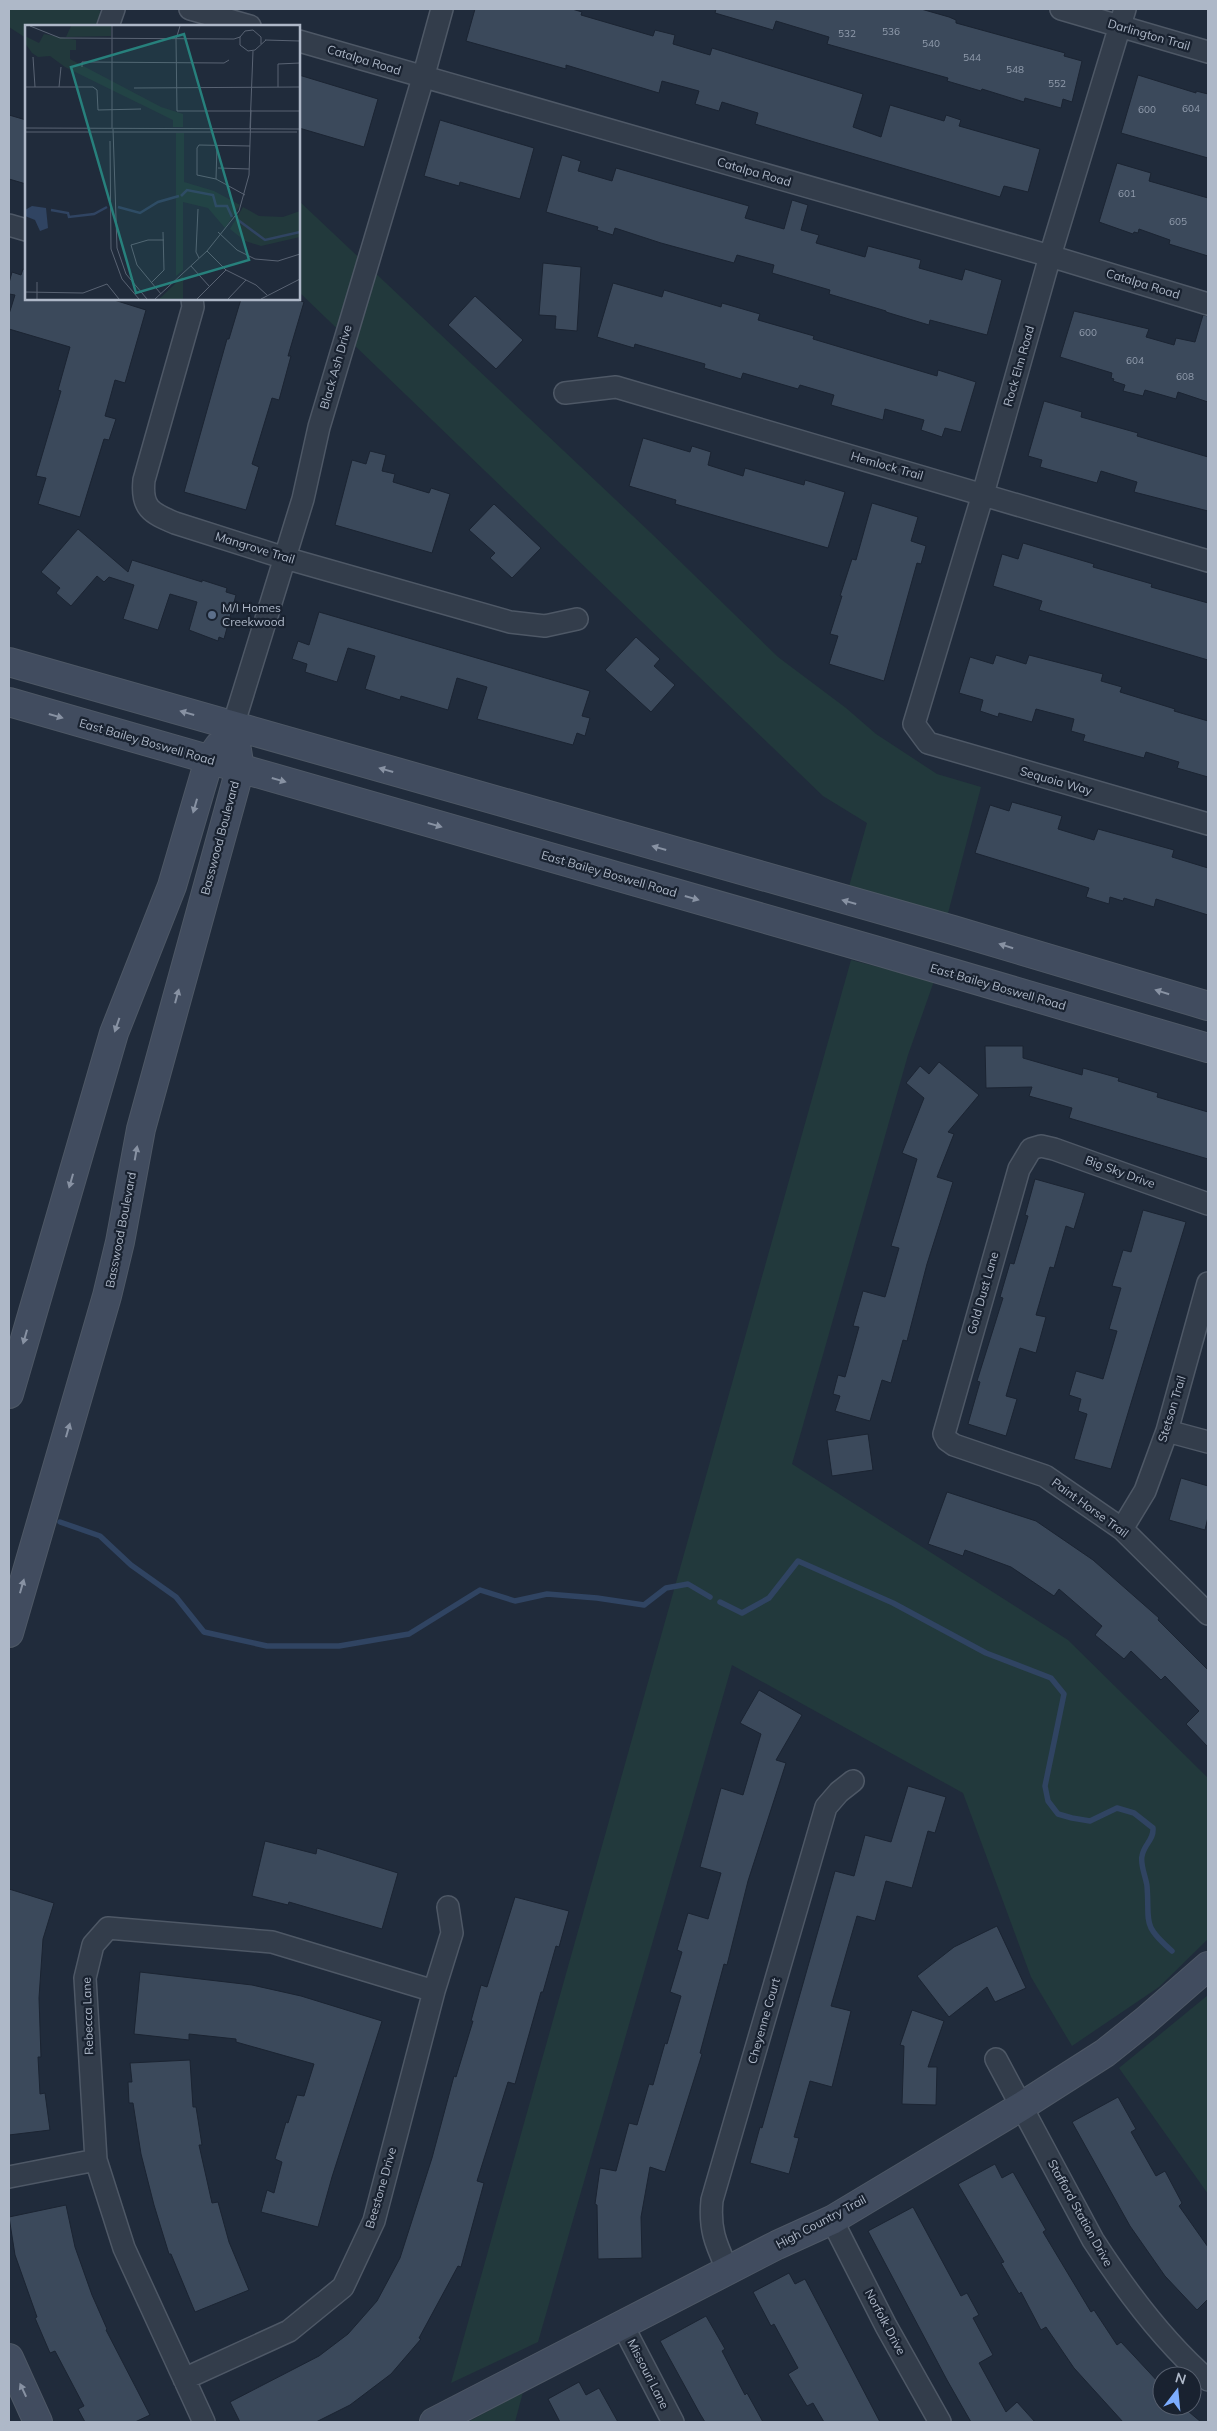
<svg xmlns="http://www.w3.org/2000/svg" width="1217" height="2431" font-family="Mulish,sans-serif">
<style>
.green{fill:#22393c}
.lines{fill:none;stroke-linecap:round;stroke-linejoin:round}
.stream{stroke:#304462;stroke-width:5.5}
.building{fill:#3b495b;stroke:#1b2432}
.street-casing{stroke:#4e5866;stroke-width:24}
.secondary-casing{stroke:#4e5866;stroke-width:30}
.street{stroke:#333d4b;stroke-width:21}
.secondary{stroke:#414c5f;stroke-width:28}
.oneway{fill:#8892a3}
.service-dot{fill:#5c6f8a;stroke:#192230;stroke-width:2}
.labels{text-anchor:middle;stroke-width:4.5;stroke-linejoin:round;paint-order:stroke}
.number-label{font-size:10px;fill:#919cad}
.street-label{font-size:12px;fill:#aeb8c8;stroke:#192230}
.poi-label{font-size:12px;fill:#aeb8c8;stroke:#192230;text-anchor:start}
.inset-river{fill:none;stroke:#304462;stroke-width:2.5}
.inset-road{fill:none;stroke:#596373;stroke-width:1}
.view{fill:#27807c;fill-opacity:0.15;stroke:#27807c;stroke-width:2.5}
.inset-edge{fill:none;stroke:#aeb8c8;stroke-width:2.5}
</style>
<rect width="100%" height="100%" fill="#202b3b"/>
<!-- green -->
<path class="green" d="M9 9H98L116 26H26V38L9 27Z
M299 201 652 534 778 657 846 708 876 734 937 774 981 787 946 921 848 890 867 823 823 796 299 292Z
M851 960 934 981 908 1055 792 1464 1068 1640 1208 1778V1939L1159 1987 1072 2046 1031 1977 963 1793 732 1665 538 2342 451 2383Z
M1208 1995V2194L1119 2068Z
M523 2392 515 2422H468Z"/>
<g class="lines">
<!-- stream -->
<path class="stream" d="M60 1522 100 1536 131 1565 176 1597 204 1632 267 1646H339L409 1634 480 1590 515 1601 547 1594 597 1598 644 1605 666 1588 688 1584 710 1597
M720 1602 742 1613 769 1598 798 1561 893 1603 986 1653 1051 1678 1064 1694 1045 1786 1048 1801 1058 1814 1072 1818 1090 1821 1117 1808 1134 1813 1153 1828C1154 1840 1144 1844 1142 1856 1140 1865 1146 1877 1147 1886 1150 1923 1141 1924 1172 1951"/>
</g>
<!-- building -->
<path class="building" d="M475 9H572L582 12 581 15 653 36 655 30 675 35 673 44 710 55 712 48 863 94 853 127 881 137 890 105 944 121 946 115 961 120 959 126 1040 149 1028 192 1004 186 1000 197 811 141 755 124 758 113 722 102 719 111 695 104 699 91 662 81 659 93 566 65V69L466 41Z
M716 9H921L949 17 956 20V23L1065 53 1064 56 1082 61 1072 102 1063 99 1061 108 1025 98 1024 102 982 89 981 91 947 81 948 78 827 44 829 37 776 21 773 30 715 13Z
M299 75 378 99 364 147 299 128Z
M1138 75 1196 93V91L1208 94V158L1121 133Z
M9 115 26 120V184L9 179Z
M440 120 534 148 520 199 460 182 459 186 424 176Z
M562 155 581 161 578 171 612 181 616 168 749 206 745 218 784 229 792 200 808 205 801 230 819 235 816 243 865 257 868 246 921 260 919 268 962 280 965 269 1002 280 987 335 930 320 929 325 886 312V311L829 294 830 290 772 273 774 265 737 255 734 263 661 243 615 228 613 235 597 230 598 227 546 212Z
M1117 163 1151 173 1149 181 1208 198V256L1169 244 1170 240 1139 229 1138 233 1134 232 1133 234 1099 222Z
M543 263 581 267 577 331 555 329 556 316 539 315Z
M23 269 26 270V299H111L146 310 125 383 115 380 105 416 116 419 109 440 104 439 80 517 38 504 46 478 36 476 61 391 58 390 70 347 9 329V314L15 295 9 294V283L12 272 21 275Z
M613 283 662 297 664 290 721 307 722 303 760 314 758 320 814 336 813 339 937 376 938 370 976 382 961 432 945 428 942 437 921 430 924 420 885 409 883 420 831 405 834 395 800 385 798 389 743 373 741 379 704 368 705 364 635 344 634 348 597 337Z
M475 296 523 340 496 369 448 325Z
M241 299H293L304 302 288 356H291L279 400 272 398 252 464 259 467 246 510 184 492 227 339H229Z
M1074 311 1149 329 1146 337 1174 345 1176 338 1195 342 1203 315 1208 316V402L1178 392 1176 399 1145 390 1143 396 1123 391 1125 385 1113 381 1114 379 1111 378 1112 373 1060 357Z
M1044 401 1082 412 1081 417 1138 433 1137 436 1208 457V511L1134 492 1137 482 1101 471 1097 483 1040 467 1042 460 1028 456Z
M643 438 690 452 692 446 711 452 708 465 743 476 745 468 804 485 805 480 845 492 828 548 675 504 676 500 629 486Z
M370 451 386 455 382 471 395 474 393 482 429 493 431 488 450 494 432 553 335 525 352 460 366 464Z
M872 503 918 517 911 541 926 546 921 564 917 563 884 681 829 664 838 636 830 634 842 596H840L852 559 856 560Z
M494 504 541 548 512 578 490 558 495 553 469 530Z
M78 529 128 572 132 560 202 582V580L227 588 226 592 236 595 224 639 219 637 218 641 189 630 197 602 170 594 158 630 123 619 134 585 109 577 104 582 97 576 71 606 56 593 60 588 41 572Z
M1023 543 1094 564 1093 567 1152 584 1151 587 1208 603V660L1039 610 1042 601 993 586 1002 554 1018 559Z
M319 612 590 691 582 716 590 718 585 736 577 733 573 745 477 719 487 687 457 678 448 710 401 696 400 700 365 689 375 656 348 648 337 682 305 672 307 664 292 659 298 641 309 645Z
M636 637 660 659 654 666 675 685 651 712 605 670Z
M996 655 1026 664 1029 655 1103 674 1101 681 1122 687 1120 692 1175 709 1174 711 1208 721V777L1177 768 1179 762 1146 752 1144 758 1083 741 1085 735 1071 731 1074 719 1036 709 1032 722 999 713 998 717 980 711 983 700 959 693 970 657 993 664Z
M1012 802 1062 816 1058 829 1094 840 1098 829 1174 850 1172 857 1208 868V915L1156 899 1154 907 1124 898 1123 901 1110 897 1109 904 1086 897 1089 888 975 853 990 805 1009 811Z
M985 1046H1023V1058L1082 1075 1083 1068 1119 1078 1118 1081 1158 1093 1157 1097 1208 1112V1159L1069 1118 1072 1108 1029 1096 1032 1087 986 1088Z
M939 1062 979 1095 948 1132 954 1134 937 1177 953 1182 927 1264 907 1341 903 1340 891 1383 882 1380 870 1421 835 1411 840 1396 833 1394 838 1375 845 1377 859 1327 853 1326 863 1291 885 1297 899 1248 891 1246 917 1159 902 1153 924 1098 906 1083 920 1066 929 1074Z
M1035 1179 1085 1193 1074 1229 1066 1226 1054 1268 1050 1267 1036 1315 1046 1317 1036 1353 1020 1348 1006 1396 1017 1399 1006 1436 968 1424 980 1382 977 1381 1003 1298 1000 1297 1010 1263 1014 1264 1028 1216 1025 1215Z
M1143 1210 1186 1222 1111 1469 1074 1459 1087 1414 1078 1411 1081 1399 1069 1395 1076 1371 1103 1379 1117 1331 1109 1329 1121 1288 1112 1286 1123 1250 1131 1252Z
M868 1434 873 1470 832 1476 827 1440Z
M1181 1478 1208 1486V1517L1205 1530 1169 1520Z
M947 1492 1036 1521 1093 1560 1159 1618 1158 1620 1208 1670V1747L1186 1724 1199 1711 1165 1676 1161 1680 1131 1651 1124 1659 1095 1635 1102 1626 1059 1589 1054 1596 1011 1567 965 1550 963 1556 928 1544Z
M759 1690 802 1715 776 1760 786 1763 748 1881 727 1965 724 1964 700 2053 702 2054 665 2172 650 2167 641 2217 642 2258 598 2259 597 2205 595 2204 600 2168 616 2171 629 2123 637 2125 649 2084 653 2085 665 2043 667 2044 681 1996 670 1992 682 1952 677 1950 688 1913 708 1919 721 1873 700 1867 721 1788 743 1795 761 1734 740 1723Z
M908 1786 946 1797 935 1833 928 1831 912 1888 886 1881 875 1921 857 1916 831 2006 851 2011 832 2087 810 2081 794 2137 799 2138 789 2174 750 2163 760 2127 762 2128 835 1871 854 1876 865 1835 891 1842Z
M265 1841 316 1854 317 1848 398 1873 382 1929 289 1902 288 1905 252 1896Z
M9 1889 54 1903 43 1939 39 1998 41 2057H38L40 2094 45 2093 50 2130 9 2135Z
M515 1897 569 1911 559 1947 556 1946 543 1992H541L515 2084 508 2082 477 2181 484 2183 461 2267 458 2266 419 2338 421 2339 391 2374 350 2405 316 2422H240L230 2402 319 2356 348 2334 377 2301 400 2258 432 2158 454 2076 456 2077 473 2021H471L481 1985 487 1987Z
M997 1926 1026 1988 995 2002 987 1987 949 2017 917 1976 954 1947Z
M140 1972 252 1985 301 1996 382 2021 332 2177 318 2227 261 2212 267 2190 274 2193 282 2162 275 2159 286 2122 288 2123 297 2095 304 2096 314 2064 236 2042V2039L189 2034V2040L134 2034Z
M912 2010 944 2021 928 2067H937L936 2105 902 2104 904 2046 900 2045Z
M190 2060 193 2107H196L202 2145H199L212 2203 218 2202 229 2242 249 2290 195 2312 171 2254H169L154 2205 141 2154 133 2103H129L128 2082H132L130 2063Z
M1118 2097 1136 2129 1131 2132 1156 2176 1165 2171 1182 2203 1179 2206 1208 2247V2299L1197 2310 1165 2276 1130 2226 1072 2122Z
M995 2164 1002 2178 1013 2172 1046 2230 1043 2232 1091 2312 1094 2310 1117 2345 1121 2342 1162 2386V2406H1182L1201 2422H1123L1074 2368 1046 2327 1041 2330 1021 2292 1019 2294 1001 2263 1004 2262 958 2184Z
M66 2205 75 2247 92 2295 107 2329 106 2330 150 2415 135 2422H85L78 2409 84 2406 55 2351 50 2353 35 2318 37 2317 15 2255 9 2217Z
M913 2207 961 2296 967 2293 979 2315 973 2318 993 2355 979 2363 1006 2412 1017 2402 1035 2422H971L947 2380 868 2231Z
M789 2273 795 2284 805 2279 880 2422H824L813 2403 807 2406 788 2374 798 2368 774 2324 771 2326 753 2292Z
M706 2316 725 2349 722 2351 745 2395 747 2393 763 2422H705L699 2412 660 2341Z
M579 2382 586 2395 599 2388 618 2422H560L548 2399Z"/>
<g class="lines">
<!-- street casing -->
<g class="street-casing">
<path id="street" d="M190 9 250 26
M1061 9 1208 52
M1125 9 1050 256 983 494 914 724 928 743 1208 824
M108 26 114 9
M299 41 1050 256 1208 304
M9 225 26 230
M192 299 193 307 144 480C141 508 151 513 175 523L285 558 510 622 545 626 577 619
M565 393 616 387 1208 561
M233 726 303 499 319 427 423 78 442 9
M1208 1204 1054 1149 1041 1146 1031 1149 1019 1169 944 1434 947 1440 954 1445 1045 1476 1122 1529 1208 1614
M1167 1431 1208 1442
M1122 1529 1145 1491 1167 1431 1208 1283
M996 2059 1093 2240C1124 2288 1165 2343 1208 2380
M9 2177 96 2160
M832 2220 886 2326 940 2422
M728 2271C716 2244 709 2230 712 2200L826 1807 839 1792 853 1781
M623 2326 673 2422
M184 2379 289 2331 343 2287 374 2221 434 1991 452 1933 448 1907
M204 2422 124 2248 96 2160 85 1978 93 1945 108 1928 272 1942 434 1991"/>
</g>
<!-- secondary casing -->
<g class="secondary-casing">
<path id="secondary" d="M9 662 953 930 1208 1006
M9 702 874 950 1208 1048
M9 1394 114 1033 172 886 209 760 219 746
M9 1633 107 1296 120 1242 141 1129 240 769 237 750
M9 2358 38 2422
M434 2422 777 2245 832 2220 1022 2106 1105 2053 1145 2021 1208 1966"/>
</g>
<!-- street -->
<use href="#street" class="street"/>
<!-- secondary -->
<use href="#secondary" class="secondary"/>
</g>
<!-- one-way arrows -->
<defs><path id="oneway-solid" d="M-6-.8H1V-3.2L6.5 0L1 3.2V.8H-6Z" transform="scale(1.25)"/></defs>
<g class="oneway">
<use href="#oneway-solid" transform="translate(187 713) rotate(-164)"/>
<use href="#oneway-solid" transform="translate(56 716) rotate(16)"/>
<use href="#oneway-solid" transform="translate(386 770) rotate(-164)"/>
<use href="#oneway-solid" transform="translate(279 780) rotate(16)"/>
<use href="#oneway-solid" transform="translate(195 806) rotate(106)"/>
<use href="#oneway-solid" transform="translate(435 825) rotate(16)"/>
<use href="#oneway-solid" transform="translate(659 848) rotate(-164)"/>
<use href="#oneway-solid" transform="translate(692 898) rotate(16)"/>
<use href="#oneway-solid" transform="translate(849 902) rotate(-164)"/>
<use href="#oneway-solid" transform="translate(1006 946) rotate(-163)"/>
<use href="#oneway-solid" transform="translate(1162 992) rotate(-163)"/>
<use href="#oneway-solid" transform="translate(177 996) rotate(-75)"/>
<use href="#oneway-solid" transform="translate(117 1025) rotate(109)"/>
<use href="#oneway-solid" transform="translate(136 1153) rotate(-80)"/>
<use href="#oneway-solid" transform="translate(71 1181) rotate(106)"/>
<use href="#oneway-solid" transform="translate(25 1337) rotate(106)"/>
<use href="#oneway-solid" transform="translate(68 1430) rotate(-74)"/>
<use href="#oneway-solid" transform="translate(22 1586) rotate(-74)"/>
<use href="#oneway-solid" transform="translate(23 2390) rotate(-115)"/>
</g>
<!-- markers -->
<circle class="service-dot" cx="212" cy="615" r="5"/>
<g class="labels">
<!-- number labels -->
<g class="number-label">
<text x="891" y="35">536</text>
<text x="847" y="37">532</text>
<text x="931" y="47">540</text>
<text x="972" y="61">544</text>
<text x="1015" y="73">548</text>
<text x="1057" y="87">552</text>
<text x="1191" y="112">604</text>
<text x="1147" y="113">600</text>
<text x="1127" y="197">601</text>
<text x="1178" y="225">605</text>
<text x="1088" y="336">600</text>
<text x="1135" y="364">604</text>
<text x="1185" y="380">608</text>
</g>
<!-- street labels -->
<g class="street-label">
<text transform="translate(1149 35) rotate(16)" y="4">Darlington Trail</text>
<text transform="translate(364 60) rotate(17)" y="4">Catalpa Road</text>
<text transform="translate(754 172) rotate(16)" y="4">Catalpa Road</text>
<text transform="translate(1143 284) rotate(17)" y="4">Catalpa Road</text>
<text transform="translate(1019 366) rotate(-74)" y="4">Rock Elm Road</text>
<text transform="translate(336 367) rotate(-74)" y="4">Black Ash Drive</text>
<text transform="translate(887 466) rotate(16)" y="4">Hemlock Trail</text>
<text transform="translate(255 548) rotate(17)" y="4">Mangrove Trail</text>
<text transform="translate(147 742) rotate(16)" y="4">East Bailey Boswell Road</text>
<text transform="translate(1056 781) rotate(16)" y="4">Sequoia Way</text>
<text transform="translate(220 838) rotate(-75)" y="4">Basswood Boulevard</text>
<text transform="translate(609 874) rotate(16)" y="4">East Bailey Boswell Road</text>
<text transform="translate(998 987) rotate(16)" y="4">East Bailey Boswell Road</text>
<text transform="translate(1120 1172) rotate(20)" y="4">Big Sky Drive</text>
<text transform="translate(121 1230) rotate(-79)" y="4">Basswood Boulevard</text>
<text transform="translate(983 1293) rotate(-74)" y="4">Gold Dust Lane</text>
<text transform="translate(1172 1409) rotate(-73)" y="4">Stetson Trail</text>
<text transform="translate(1090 1508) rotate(36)" y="4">Paint Horse Trail</text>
<text transform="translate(88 2016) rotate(-92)" y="4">Rebecca Lane</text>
<text transform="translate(764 2021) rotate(-74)" y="4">Cheyenne Court</text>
<text transform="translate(381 2188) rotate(-74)" y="4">Beestone Drive</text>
<text transform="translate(1080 2213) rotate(61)" y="4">Stafford Station Drive</text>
<text transform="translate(821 2222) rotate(-28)" y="4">High Country Trail</text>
<text transform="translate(885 2322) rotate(62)" y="4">Norfolk Drive</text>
<text transform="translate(648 2374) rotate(63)" y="4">Missouri Lane</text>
</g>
<!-- poi labels -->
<g class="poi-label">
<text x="222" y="612">M/I Homes<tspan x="222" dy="14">Creekwood</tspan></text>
</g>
</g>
<!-- overview -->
<g transform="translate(25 25)">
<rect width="275" height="275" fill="#202b3b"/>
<path d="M46 1H86V11L41 12ZM19 9 51 15V25H45V34L136 82 158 89V102H148V95L40 42 25 31 13 32 7 28 0 18V11L14 18ZM151 108H159V157L189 166 215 180 200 203 183 183 158 177V245L151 251ZM218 182 234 191 258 192 275 186V212L236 221 220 216 205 204ZM158 250V274H134L151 258Z" fill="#22393c"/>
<path d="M7 181 21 183 23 203 15 206 10 195 0 191V185Z" fill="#304462"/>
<path class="inset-river" d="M156 171 162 165 188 170 191 181H202L207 192M93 182 115 188 133 177 154 171M26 185 43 188 44 192 69 189 82 182M213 195 240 215 275 207"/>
<path class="inset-road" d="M5 1 35 13 209 14 215 12M155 1 151 14 152 86H275M240 15 275 16M236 19V12L228 5 220 6 215 12V20L223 26 230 25 241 15M8 32 10 62M57 42V37L199 38 204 35M0 62H68L72 65 73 85 116 84M34 62 36 42M253 62V39L275 38M109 63 275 62M0 103 275 104M87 103V1M225 103 228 26M88 104 92 223 101 249 122 274M0 107H272M85 116 86 224 97 254 114 274M193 143 224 144M191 154 192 121M220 170 191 154 172 150V123L174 120 225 121M173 184 171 227 174 233M193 207 212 225 230 234 253 236 275 229M182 226 201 245 231 260 242 270M166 241 184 261M126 258 139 245 138 207M0 267 58 268 82 259 94 274M136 269 112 240 106 220 123 215H139M12 274V257M130 274 182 226 214 186 224 150 226 85M172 274 201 245M203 274 221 255M236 274 275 254"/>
<path class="view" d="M159 9 224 235 111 268 46 42Z"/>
<rect width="275" height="275" class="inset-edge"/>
</g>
<!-- border -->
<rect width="1217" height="2431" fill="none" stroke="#aeb8c8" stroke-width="20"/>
<!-- north arrow -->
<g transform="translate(1177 2391) rotate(16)"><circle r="24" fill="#192230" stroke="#555e6d"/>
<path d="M0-4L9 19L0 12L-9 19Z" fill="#7cadff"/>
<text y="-8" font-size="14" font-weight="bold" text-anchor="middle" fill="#aeb8c8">N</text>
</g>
</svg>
